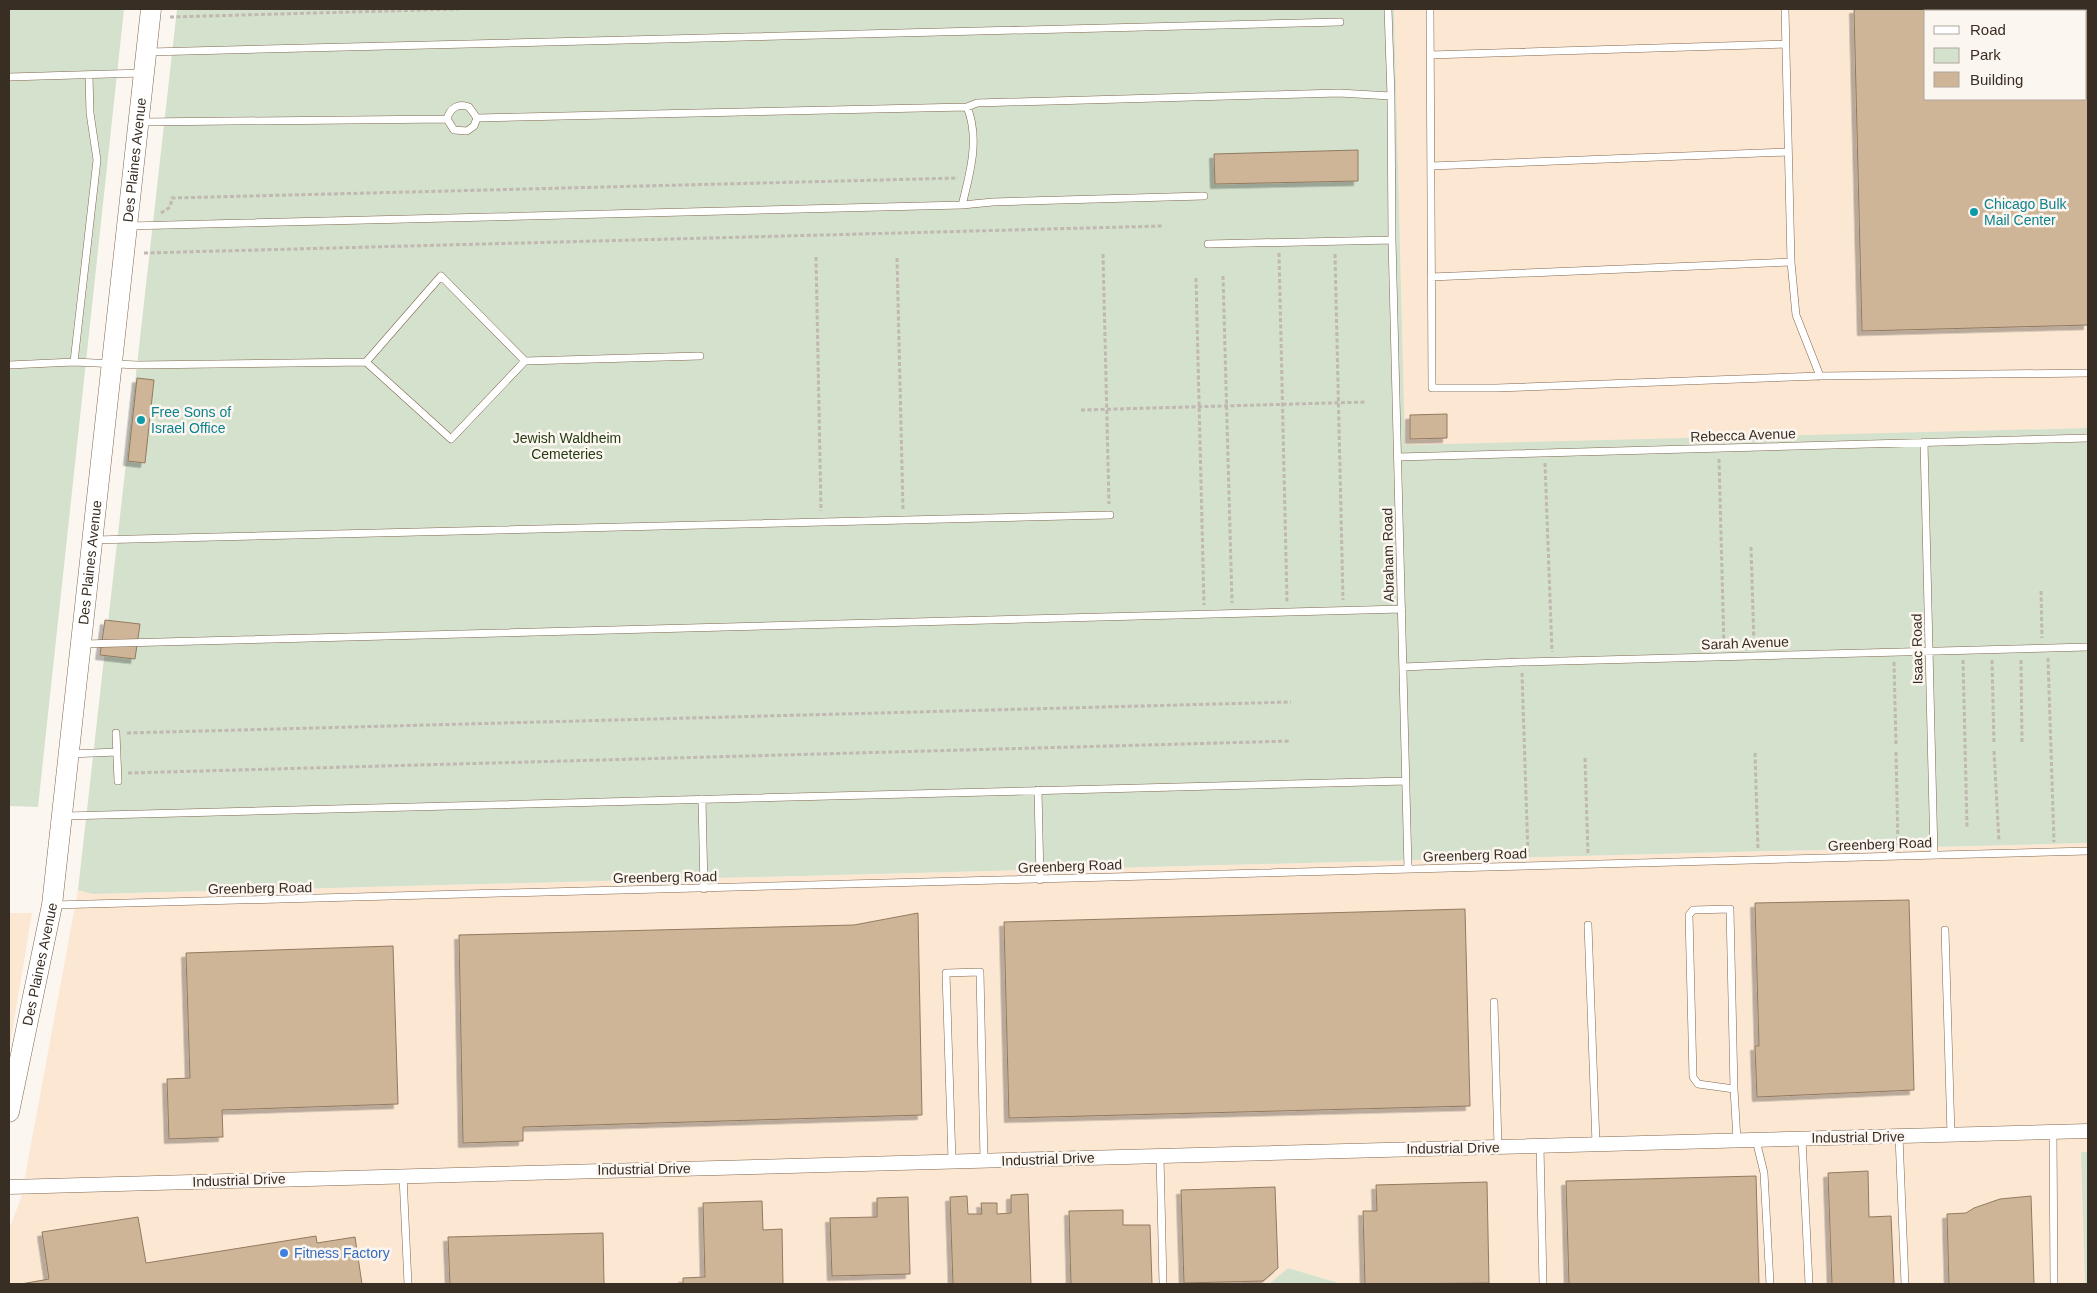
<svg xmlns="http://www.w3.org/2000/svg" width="2097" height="1293" font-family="Helvetica,sans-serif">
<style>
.built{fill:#fce7d3;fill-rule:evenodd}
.green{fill:#d4e1cd}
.building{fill:#cfb598;stroke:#927a5f;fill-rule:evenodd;filter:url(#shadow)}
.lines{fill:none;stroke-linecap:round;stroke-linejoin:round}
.service-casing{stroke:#80674e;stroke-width:8}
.minor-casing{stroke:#80674e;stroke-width:15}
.secondary-casing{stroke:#80674e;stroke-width:21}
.path{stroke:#c0b8b1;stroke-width:3;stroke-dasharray:4 2.5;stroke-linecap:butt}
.service{stroke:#fff;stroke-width:7}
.minor{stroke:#fff;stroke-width:14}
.secondary{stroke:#fff;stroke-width:20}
.culture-dot{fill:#0f9aa8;stroke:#fcf6f0;stroke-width:2}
.shop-dot{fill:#3f7fe0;stroke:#fcf6f0;stroke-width:2}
.labels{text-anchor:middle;stroke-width:5;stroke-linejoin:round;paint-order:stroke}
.street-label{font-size:14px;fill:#392e23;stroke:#fcf6f0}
.culture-label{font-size:14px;fill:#0d838f;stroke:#fcf6f0;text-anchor:start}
.park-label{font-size:14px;fill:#253c13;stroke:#fcf6f0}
.shop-label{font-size:14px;fill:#366cbe;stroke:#fcf6f0;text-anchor:start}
</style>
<defs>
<filter id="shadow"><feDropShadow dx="-4.5" dy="4.5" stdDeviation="0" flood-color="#0004"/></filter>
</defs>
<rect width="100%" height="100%" fill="#fcf6f0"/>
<!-- built -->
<path class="built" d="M1394 9H2088V428L1405 446ZM1926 11H2086V99H1926Z
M2088 843V1284H1342L1288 1268 1269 1284H9V1229L21 1198 78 890 93 894Z
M9 913H32L9 1052Z"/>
<!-- green -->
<path class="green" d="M9 9H124L38 807 9 806Z
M177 9H1394L1405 445 2088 428V843L93 894 78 890Z
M2081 1152H2088V1284H2085Z
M1288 1268 1342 1284H1269Z"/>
<!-- building -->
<path class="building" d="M1854 9H2088V325L1862 331ZM1926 11H2086V99H1926Z
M1358 150V181L1215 184 1214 154Z
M137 378 154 380 145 463 128 461Z
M1447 414V438L1410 439V415Z
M105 620 140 624 135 659 100 655Z
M1909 900 1914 1090 1757 1097 1755 1046H1759L1755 903Z
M1465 909 1470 1106 1009 1118 1004 922Z
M918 913 922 1115 523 1127V1141L463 1143 459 935 854 925Z
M393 946 398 1104 222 1110 223 1137 169 1139 167 1079 190 1078 186 953Z
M1868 1171 1869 1217 1891 1216 1894 1284H1832L1828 1173Z
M1756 1176 1759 1284H1569L1566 1181Z
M1487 1182 1489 1283 1365 1284 1363 1211H1377L1376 1185Z
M1275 1187 1278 1268 1263 1281 1184 1283 1181 1190Z
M1028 1194 1031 1284H953L950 1197 967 1196 968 1214H982L981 1203H997V1214L1011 1213V1195Z
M2031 1196 2034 1284H1949L1947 1214 1966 1213 1974 1208 2000 1199Z
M908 1197 910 1274 832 1276 830 1218 877 1217V1198Z
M762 1201 763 1230 782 1229 783 1284H683V1278L705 1277 703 1203Z
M1123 1210V1225H1150L1152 1284H1071L1069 1211Z
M138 1217 146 1263 316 1236 317 1243 355 1237 362 1284H21L49 1279 42 1232Z
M603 1233 604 1284H450L448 1237Z"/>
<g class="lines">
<!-- service casing -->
<g class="service-casing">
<path id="service" d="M1430 9 1432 388H1496L1820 376 2088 373
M1785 9 1791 262 1796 315 1820 376
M149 52 1340 22
M1430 55 1785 44
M9 77 143 73
M1391 96 1392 240 1408 869
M967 107 977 103 1339 93 1391 96 1388 9
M447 119C450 108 458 103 469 107L477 118
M141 122 447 119 454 130 467 131 474 126 477 118 967 107C980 138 970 174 962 205
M1431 166 1788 152
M129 226 962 205 993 202 1204 196
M1208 244 1392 240
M1431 277 1791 262
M74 362 97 160 90 113 89 76
M366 362 441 276 525 361
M9 365 74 362 138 365 366 362 451 439 525 361 700 356
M1924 442 1934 855
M1398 457 2088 438
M93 540 1110 515
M83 644 1402 609
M1403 667 1521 662 2088 647
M116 733 118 781
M70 754 117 752
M1038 790 1040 880
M702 799 704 889
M65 816 1406 781
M53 905 2088 851
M1588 925 1596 1144
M1945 930 1951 1135
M1494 1002 1498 1147
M1734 1089 1698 1084 1693 1077 1689 915 1693 910 1730 909 1734 1089 1737 1140
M2053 1132 2054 1284
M1899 1136 1905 1284
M1802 1139 1809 1284
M1756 1140 1764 1173 1770 1284
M1540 1146 1543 1284
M1160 1156 1163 1284
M952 1161 946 973 980 972 984 1160
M403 1176 408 1284"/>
</g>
<!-- minor casing -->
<g class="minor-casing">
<path id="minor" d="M9 1187 2088 1131"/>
</g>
<!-- secondary casing -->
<g class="secondary-casing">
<g id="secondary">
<path id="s1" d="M9 1112 52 905 151 9"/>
</g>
</g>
<!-- path -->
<path class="path" d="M170 17 459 9
M161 213 170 207 172 198 958 178
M144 253 1162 226
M1279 253 1287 602
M1103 254 1109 504
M1335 254 1343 600
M816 257 821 511
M897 258 903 510
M1223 276 1232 603
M1196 278 1204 605
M1081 410 1365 402
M1719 459 1724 647
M1545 463 1552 652
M1751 547 1754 644
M2041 591 2042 638
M2048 658 2054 842
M1963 660 1967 827
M1992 660 1994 744
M2021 660 2022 744
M1894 662 1896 745
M1522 673 1528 856
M127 733 1291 702
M1994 751 1999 842
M1896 752 1898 846
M1755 753 1758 850
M1585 758 1588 855
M128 773 1291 741"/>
<!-- service -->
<use href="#service" class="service"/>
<!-- minor -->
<use href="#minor" class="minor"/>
<!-- secondary -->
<use href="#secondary" class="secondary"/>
</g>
<!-- markers -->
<g class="culture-dot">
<circle cx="1974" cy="212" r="5"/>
<circle cx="141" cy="420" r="5"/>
</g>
<circle class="shop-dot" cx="284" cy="1253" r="5"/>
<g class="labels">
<!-- street labels -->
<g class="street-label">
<text dy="5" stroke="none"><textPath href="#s1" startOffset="961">Des Plaines Avenue</textPath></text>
<text transform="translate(1743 435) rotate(-2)" y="5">Rebecca Avenue</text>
<text transform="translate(1388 555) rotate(-91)" y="5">Abraham Road</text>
<text dy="5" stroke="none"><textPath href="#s1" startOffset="556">Des Plaines Avenue</textPath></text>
<text transform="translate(1745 643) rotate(-2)" y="5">Sarah Avenue</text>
<text transform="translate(1917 649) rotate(-91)" y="5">Isaac Road</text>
<text transform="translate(1880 844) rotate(-2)" y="5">Greenberg Road</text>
<text transform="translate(1475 855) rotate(-2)" y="5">Greenberg Road</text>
<text transform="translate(1070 866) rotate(-2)" y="5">Greenberg Road</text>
<text transform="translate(665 877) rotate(-1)" y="5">Greenberg Road</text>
<text transform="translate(260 888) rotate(-1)" y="5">Greenberg Road</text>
<text dy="5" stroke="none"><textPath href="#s1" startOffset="151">Des Plaines Avenue</textPath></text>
<text transform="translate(1858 1137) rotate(-1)" y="5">Industrial Drive</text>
<text transform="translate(1453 1148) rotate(-1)" y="5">Industrial Drive</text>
<text transform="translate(1048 1159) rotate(-2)" y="5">Industrial Drive</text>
<text transform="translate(644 1169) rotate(-1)" y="5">Industrial Drive</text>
<text transform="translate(239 1180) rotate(-2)" y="5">Industrial Drive</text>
</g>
<!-- culture labels -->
<g class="culture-label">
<text x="1984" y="209">Chicago Bulk<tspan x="1984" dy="16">Mail Center</tspan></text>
<text x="151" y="417">Free Sons of<tspan x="151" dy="16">Israel Office</tspan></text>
</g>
<!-- park labels -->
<g class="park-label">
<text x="567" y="443">Jewish Waldheim<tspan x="567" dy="16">Cemeteries</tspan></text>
</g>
<!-- shop labels -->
<g class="shop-label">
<text x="294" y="1258">Fitness Factory</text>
</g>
</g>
<!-- border -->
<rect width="2097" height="1293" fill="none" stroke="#392e23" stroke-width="20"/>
<!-- legend -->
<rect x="1924" y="10" width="162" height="90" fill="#fcf6f0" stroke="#aea69e"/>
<rect x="1934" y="26" width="25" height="8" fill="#ffffff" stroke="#aea69e"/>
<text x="1970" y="35" font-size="15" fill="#392e23">Road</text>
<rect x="1934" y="48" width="25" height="15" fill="#d4e1cd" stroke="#aea69e"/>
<text x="1970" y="60" font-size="15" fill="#392e23">Park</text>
<rect x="1934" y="72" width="25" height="15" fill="#cfb598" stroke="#aea69e"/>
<text x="1970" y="85" font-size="15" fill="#392e23">Building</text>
</svg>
